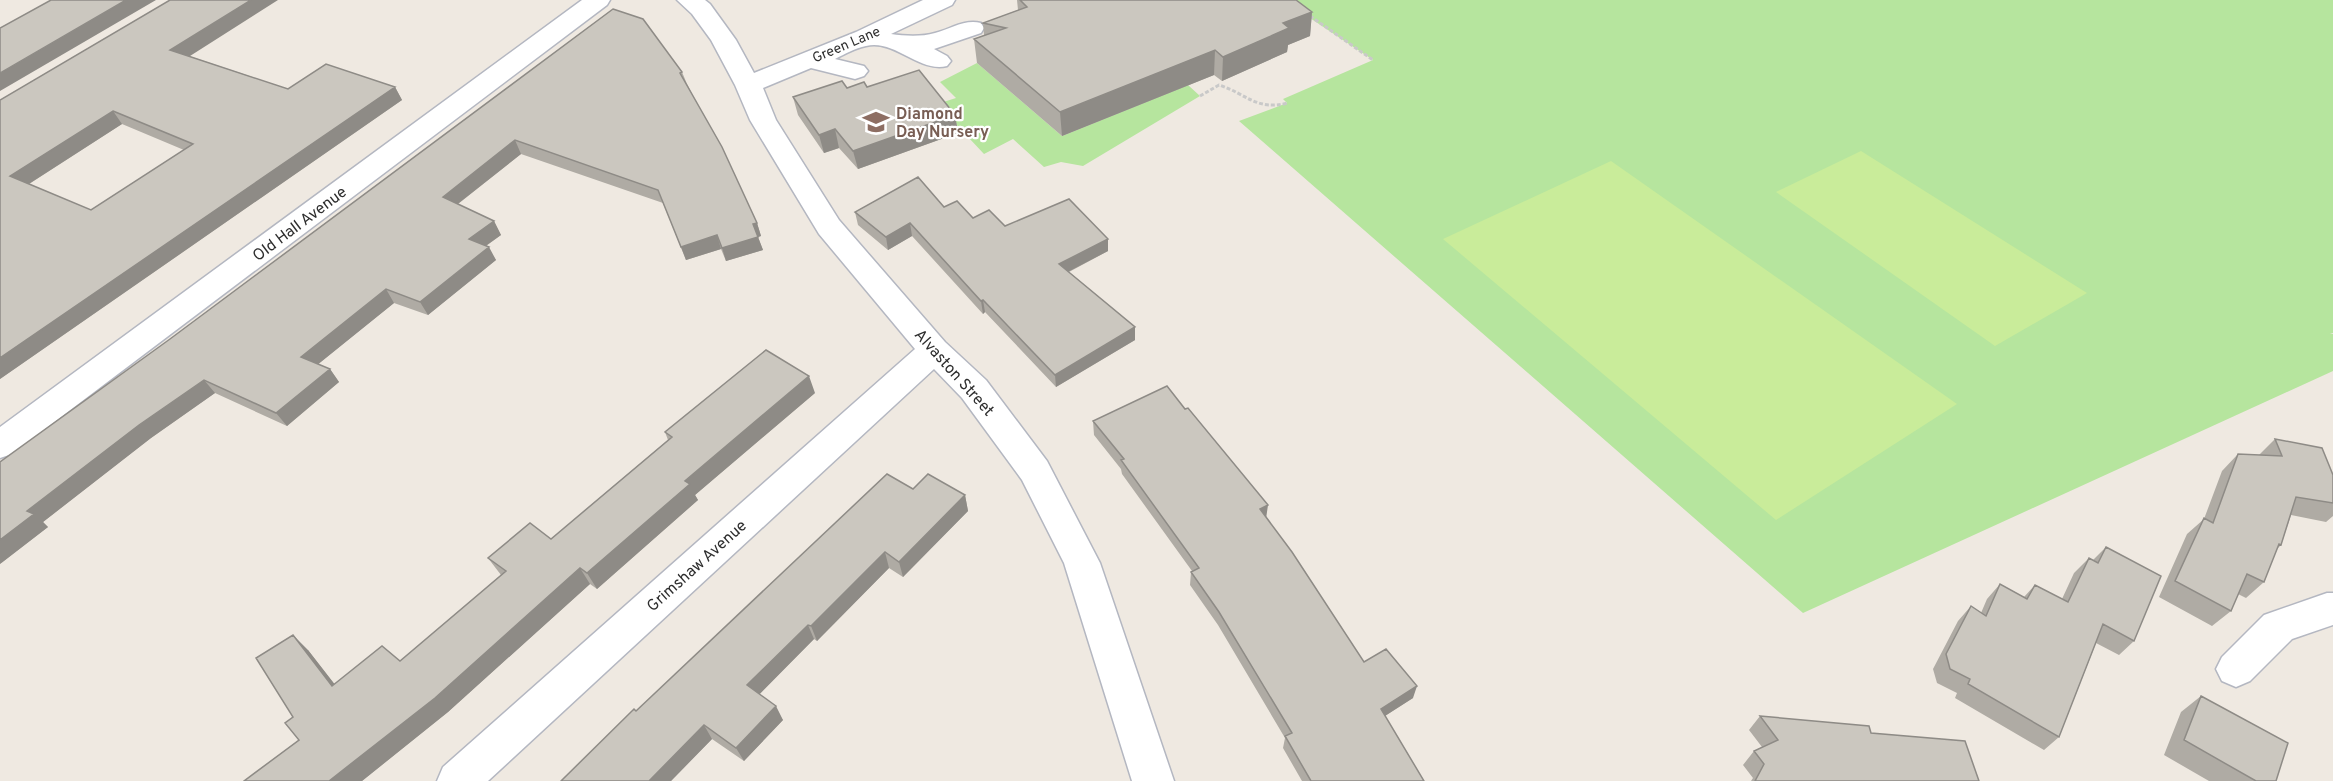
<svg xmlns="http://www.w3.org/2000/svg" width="2333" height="781" font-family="Overpass,sans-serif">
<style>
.green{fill:#b6e59e}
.pitch{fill:#c9ec9a}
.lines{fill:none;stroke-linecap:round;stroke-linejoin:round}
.minor-casing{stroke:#b4b7c1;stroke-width:3}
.path{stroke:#c9c9c9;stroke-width:3;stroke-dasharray:4 2;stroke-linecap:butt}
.minor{fill:#fff;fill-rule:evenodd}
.wall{fill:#afaba4;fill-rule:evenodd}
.shaded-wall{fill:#8e8b86}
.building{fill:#cbc7bf;stroke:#8e8b86;stroke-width:1.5;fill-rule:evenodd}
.labels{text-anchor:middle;stroke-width:4.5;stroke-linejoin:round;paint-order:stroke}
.far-street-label{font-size:14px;fill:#2e2e2e;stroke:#fff}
.education-label{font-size:16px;font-weight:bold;fill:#785e54;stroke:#fff;text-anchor:start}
.street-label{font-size:16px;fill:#2e2e2e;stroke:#fff}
</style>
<rect width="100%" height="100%" fill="#efe9e1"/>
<!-- green -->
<path class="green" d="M1283 0H2333V333H2330L2333 334V371L1803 613 1239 121 1287 103 1283 99 1373 60Z
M977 63 1062 136 1188 85 1200 96 1083 166 1061 162 1044 167 1013 139 984 154 937 104 956 98 940 82Z"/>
<!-- pitch -->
<path class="pitch" d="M1861 151 2087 293 1995 346 1776 192Z
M1611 161 1957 404 1776 520 1443 239Z"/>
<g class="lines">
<!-- minor casing -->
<g class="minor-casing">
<path id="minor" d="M582 0H610L607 5 12 454 0 458V427Z
M677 0H705L710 4 736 40 754 73 856 32 923 0H955L952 5 891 34C905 36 921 37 935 33 951 29 964 19 981 23L984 28 981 33 934 49 947 56 951 61 947 66C919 73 895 39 866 46 855 48 845 54 835 59L864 66 868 71 864 76 855 79 811 68 763 88 776 120 839 220 945 342 986 380 1047 461 1100 563 1174 781H1132L1064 563 1022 480 962 398 934 369 488 781H437L443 767 915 349 819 234 750 120 735 85 711 40 692 14Z
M2327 593H2333V625L2292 639 2250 681 2236 687 2222 681 2216 669 2222 657 2264 615Z"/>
</g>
<!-- path -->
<path class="path" d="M1310 16 1373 60
M1200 96 1219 85C1247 94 1256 111 1288 103"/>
<!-- minor -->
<use href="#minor" class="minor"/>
</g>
<!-- wall -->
<path class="wall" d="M1017 0H1296L1312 12 1310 36 1288 45 1287 52 1222 81 1214 75 1062 136 977 63 974 39 984 35 983 23 1018 10Z
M613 9 682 72 687 84 757 223 761 236 758 237 763 250 726 261 721 249 686 260 663 203 521 154 458 204 494 221 501 235 486 246 496 260 428 315 394 303 318 364 330 369 339 382 287 426 215 393 151 438 43 522 48 527 0 564 170 339Z
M189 56 288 89 395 87 402 100 0 379V100ZM122 124 184 150 91 210 29 184Z
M867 87 955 115 958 133 858 169 839 148 824 153 798 115 793 97 847 88Z
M944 207 973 218 1005 226 1108 239V251L1069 272 1135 327V340L1056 387 985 312 983 314 912 236 888 250 858 225 855 212Z
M815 393 695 495 698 500 597 589 590 584 448 712 362 781H244L299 740 293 717 308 650 334 684 400 661 501 575 488 558 551 539 668 440 665 432Z
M1093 421 1267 518 1364 662 1413 698 1385 716 1424 781H1302L1283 748 1285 738 1218 625 1190 585 1191 572 1192 571 1122 474 1121 469 1094 435Z
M2275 439 2333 475V516L2326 522 2291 515 2281 545 2277 549 2264 582 2246 598 2238 594 2231 611 2212 626 2159 597 2187 534 2204 519 2222 471 2238 454 2259 455Z
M913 489 965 495 968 511 903 577 889 568 817 641 814 639 759 694 783 720 744 761 712 739 671 781H561L636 711Z
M2106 547 2134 641 2119 655 2096 643 2059 737 2044 750 1955 698 1957 693 1937 683 1933 669 1958 621 1971 606 1981 613 1987 599 2000 584 2024 597 2035 585 2062 599 2074 573 2089 558 2093 560Z
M2201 696 2276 781H2209L2164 755 2181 712Z
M1760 716 1871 733 1979 781H1751L1753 778 1743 765 1754 751 1762 747 1749 730Z"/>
<!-- shaded-wall -->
<path class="shaded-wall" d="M126 0H156L0 91V73Z
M251 0H278L179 63 170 50Z
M1312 12 1310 36 1288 45 1287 52 1222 81 1223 57 1283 23Z
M1215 50 1214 75 1062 136 1060 112Z
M395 87 402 100 0 379V358Z
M113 111 122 124 21 189 10 176Z
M955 115 958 133 858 169 853 151Z
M835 129 839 148 824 153 819 135Z
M515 140 521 154 450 210 443 197Z
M494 221 501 235 477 252 469 239Z
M757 223 761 236 758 237 763 250 726 261 722 248 753 224Z
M910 223 912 236 888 250 886 237Z
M717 235 721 249 686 260 681 247Z
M1108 239V251L1060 276 1059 264Z
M489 247 496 260 428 315 420 302Z
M386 289 394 303 311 370 301 357Z
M983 300 985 312 983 314 981 301Z
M1135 327V340L1056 387 1055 375Z
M330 369 339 382 287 426 276 413Z
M809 376 815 393 695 495 698 500 597 589 587 573 685 481Z
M204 380 215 393 151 438 43 522 48 527 0 564V540L27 511 139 425Z
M965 495 968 511 903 577 899 562Z
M1268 505 1266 519 1260 509Z
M885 552 889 568 817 641 811 626Z
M580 568 590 584 448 712 362 781H329Z
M808 625 814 639 754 700 747 685Z
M293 635 308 650 347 700 332 686Z
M1417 686 1413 698 1377 721 1381 709Z
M776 706 783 720 744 761 736 748Z
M704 725 712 739 671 781H649Z"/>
<!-- building -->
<path class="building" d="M51 0H126L0 73V28Z
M170 0H251L170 50 288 89 326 64 395 87 0 358V100ZM113 111 193 144 91 210 10 176Z
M1020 0H1296L1312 12 1283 23 1289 28 1223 57 1215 50 1060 112 974 39 1006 28 983 23 1027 7Z
M613 9 643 19 682 72 680 73 722 147 757 223 753 224 758 237 722 248 717 235 681 247 658 190 515 140 443 197 494 221 469 239 489 247 420 302 386 289 301 357 330 369 276 413 204 380 139 425 27 511 34 514 0 540V462L170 339Z
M919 70 955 115 853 151 835 129 819 135 793 97 842 81 847 88 864 82 867 87Z
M918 177 944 207 957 201 973 218 989 210 1005 226 1069 199 1108 239 1059 264 1135 327 1055 375 983 300 981 301 910 223 886 237 855 212Z
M766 350 809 376 685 481 690 484 587 573 580 568 435 698 329 781H244L299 740 285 723 293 717 256 658 293 635 332 686 382 646 400 661 506 571 488 558 530 523 551 539 672 437 665 432Z
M1167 386 1185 409 1188 408 1268 505 1260 509 1292 552 1364 662 1386 649 1417 686 1381 709 1424 781H1311L1285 736 1292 733 1219 612 1191 572 1199 568 1121 460 1124 459 1093 421Z
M2275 439 2322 448 2333 475V503L2296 497 2281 545 2279 544 2264 582 2247 574 2231 611 2175 581 2204 518 2213 523 2238 454 2282 456Z
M887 474 913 489 928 474 965 495 899 562 885 552 811 626 808 625 747 685 776 706 736 748 704 725 649 781H561L634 709 636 711Z
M2106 547 2161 576 2134 641 2103 624 2059 737 1968 684 1970 679 1950 669 1946 654 1971 606 1986 616 2000 584 2027 599 2035 585 2068 602 2089 558 2098 563Z
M2201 696 2288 743 2276 781H2256L2184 740Z
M1760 716 1869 726 1871 733 1965 741 1979 781H1755L1764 764 1754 751 1778 740Z"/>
<!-- icons -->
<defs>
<g id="school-bare" transform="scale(2.07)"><path d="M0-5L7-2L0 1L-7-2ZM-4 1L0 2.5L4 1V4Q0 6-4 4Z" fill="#8d6e63" stroke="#fff" stroke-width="2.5" paint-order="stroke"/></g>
</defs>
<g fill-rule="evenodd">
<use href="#school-bare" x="876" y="122"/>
</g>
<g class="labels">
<!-- far-street labels -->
<g class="far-street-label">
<text transform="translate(846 44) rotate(-23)" y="5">Green Lane</text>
</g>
<!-- education labels -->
<g class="education-label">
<text x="896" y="119">Diamond<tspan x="896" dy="18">Day Nursery</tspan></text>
</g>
<!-- street labels -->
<g class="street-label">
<text transform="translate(299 223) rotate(-37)" y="6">Old Hall Avenue</text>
<text transform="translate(955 372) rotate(48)" y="6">Alvaston Street</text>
<text transform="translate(696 565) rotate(-42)" y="6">Grimshaw Avenue</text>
</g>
</g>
</svg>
